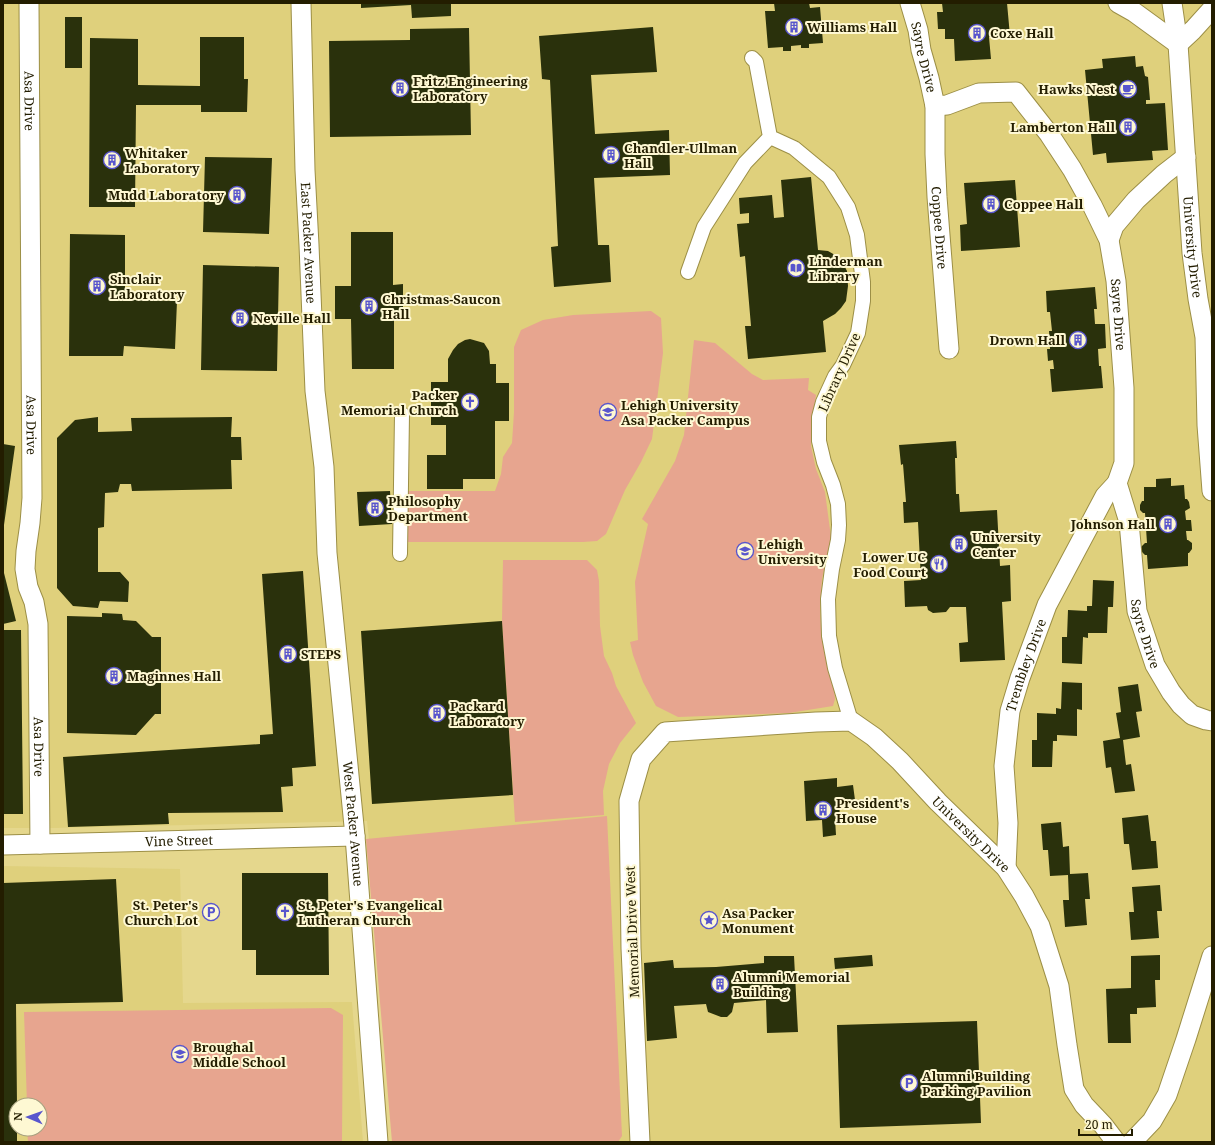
<svg xmlns="http://www.w3.org/2000/svg" width="1215" height="1145" font-family="'Noto Serif',serif">
<style>
.built{fill:#dfd07c;fill-rule:evenodd}
.green{fill:#e7a58f}
.building{fill:#2a310c}
.lines{fill:none;stroke-linecap:round;stroke-linejoin:round}
.pedestrian-casing{stroke:#9c8f46;stroke-width:16}
.minor-casing{stroke:#9c8f46;stroke-width:21}
.pedestrian{stroke:#fff;stroke-width:14}
.minor{stroke:#fff;stroke-width:19}
.labels{text-anchor:middle;stroke-width:4;stroke-linejoin:round;paint-order:stroke}
.poi-label{font-size:13px;font-weight:bold;fill:#231d00;stroke:#fef8d3;text-anchor:start}
.street-label{font-size:13px;fill:#231d00;stroke:#fef8d3}
</style>
<rect width="100%" height="100%" fill="#e5d78d"/>
<!-- built -->
<path class="built" d="M3 3H1212V1142H401L367 821 53 828H3Z
M3 866 180 869 183 1003 352 1002 363 1142H3ZM16 1105H40V1129H16Z"/>
<!-- green -->
<path class="green" d="M651 311 661 318 663 353 652 439 641 462 625 490 606 534 597 541 583 542H404V491H495L501 474 503 457 512 443 514 412V347L521 330 543 320 573 315Z
M694 340 715 343 752 374 763 380 809 378 808 390 816 395 811 427V446L816 469 825 492 831 537 822 579 820 606 821 629 828 671 834 690 835 699 833 706 789 713 678 717 656 706 643 682 633 655 630 642 638 640 635 582 648 524 642 519 675 461 684 435Z
M503 560H587L597 570 599 581 600 626 604 656 612 673 616 686 636 723 620 743 609 764 603 791 604 815 515 822 502 621Z
M607 816 622 1136 618 1142H392L366 839Z
M331 1008 343 1015 342 1142H28L27 1129H40V1105H27L24 1012Z"/>
<!-- building -->
<path class="building" d="M361 3H451V16L412 18 411 5 361 8Z
M774 3H809L810 8 820 7 823 43 809 44V48H801V45L791 46V51H783V47L768 48 765 11H775Z
M942 3H1007L1010 36 989 37 991 59 955 61 954 39H945V29H938L937 12H943Z
M65 17H82V68H65Z
M653 27 657 72 591 75 595 134 669 130 670 175 594 178 598 245H609L611 282 554 287 551 247 558 246 550 80 542 79 539 36Z
M469 28 471 135 330 137 329 41 410 40V29Z
M200 37H244V79H248L247 112H201V105H136L135 207H89L90 38 138 39V85L200 86Z
M1135 56 1136 67 1143 66 1145 76 1148 77 1150 100H1146V104L1165 103 1168 150 1152 151 1153 160 1107 163 1106 153 1093 155 1085 70 1103 68 1102 59Z
M205 157 272 158 269 234 203 232Z
M811 177 818 250 828 251 835 255 844 265 847 271 848 286 846 301 841 308 835 314 823 321 826 352 748 359 745 326H751L745 256 740 257 737 224 749 223V213L740 214 739 198 772 195 774 218 784 217 781 180Z
M1015 180 1020 247 961 251 960 225 967 224 964 183Z
M351 232H393V285L403 284V317H394V369H352L351 319H335V286H351Z
M70 234 125 235V299L177 301 175 349 124 346 123 356H69Z
M203 265 279 267 277 371 201 370Z
M1095 287 1097 309H1094L1095 324H1105L1106 348 1098 349 1099 366H1101L1103 388 1052 392 1050 369H1054L1053 360 1048 361 1047 349H1050L1049 331H1052L1050 312H1047L1046 291Z
M470 339 484 343 489 351 490 364H496V383H509V421H495V479H463V489H427V455H446V425H431V382H448V359L453 350 458 344 465 340Z
M98 417V432L132 431 131 418 232 417 231 437H241L242 460H231L232 489 132 491 131 484H120L118 492 105 493 104 527 98 528V572H120L129 582 128 602 100 601 98 608 73 606 57 588V438L75 420Z
M956 441 957 458H955L956 494H959L960 512 997 510 1000 566 1010 565 1011 601 1002 602 1005 660 960 662 959 643 968 642 966 607H950L946 612 933 613 928 610 927 606 905 607 904 581 921 580 918 522 904 523 903 502H906L903 464 901 465 899 445Z
M3 444 15 446 4 525H3Z
M1171 478V486L1184 485 1185 499H1187L1189 502 1190 508 1185 511 1186 520H1191L1192 531H1186L1187 540H1188L1192 543V549L1189 553H1188V566L1148 569 1147 555H1145L1142 552 1141 547 1145 543H1147L1145 513H1143L1140 510V505L1142 501H1144V487H1156V479Z
M390 491 392 524 359 526 357 492Z
M3 569 16 621 3 624Z
M303 571 316 766 292 768 293 786 281 787 283 812 168 813 169 824 68 827 63 757 260 744V735L273 734 262 574Z
M1093 580 1114 581 1113 607H1108L1107 633H1088V638L1083 637 1082 664 1062 663V637H1067L1068 610 1087 611V606H1092Z
M102 613 122 614 123 620 136 621 152 637H161V714H155L136 735 67 733V616L102 617Z
M502 621 513 795 372 804 361 631Z
M3 630H21L23 814H3Z
M1062 682 1082 683V710L1077 709V736L1057 735V741H1053L1052 767H1032V740H1037V713L1056 714V708L1061 709Z
M1138 684 1142 711 1136 712 1140 737 1123 740 1126 765 1131 764 1135 791 1115 793 1111 767 1106 768 1103 741 1120 738 1116 713 1121 712 1118 687Z
M837 778V787L853 785 855 800 839 802 840 818 835 819 836 835 823 837 822 820 806 821 804 781Z
M1148 815 1151 841H1156L1158 868 1132 870 1129 844H1124L1122 818Z
M1061 822 1063 847 1069 846 1070 874 1088 873 1090 899H1085L1087 925 1065 927 1063 900H1069L1068 875 1050 876 1048 850H1043L1041 824Z
M242 873H328L329 975H256V950H242Z
M116 879 123 1002 16 1004 17 1105H16V1129H17V1142H3V883Z
M1160 885 1162 911H1157L1159 938 1131 940 1129 912H1134L1132 887Z
M872 955 873 966 835 969 834 958Z
M1160 955V980H1155L1156 1007 1137 1008V1014H1130L1131 1043H1108L1106 989 1131 988V956Z
M764 956H794L798 1032 767 1033 766 1000 734 1003 732 1012 727 1017H721L708 1012 706 1004 674 1006 677 1038 647 1041 644 963 673 960 674 968 716 967 764 963Z
M977 1021 981 1123 840 1128 837 1025Z"/>
<g class="lines">
<!-- pedestrian casing -->
<g class="pedestrian-casing">
<path id="pedestrian" d="M752 58 756 62 770 137 794 148 829 177 848 207 857 235 863 282V301L858 333 843 365 835 376 823 402 819 417V441L824 462 833 485 838 504 839 525 838 540 832 569 828 599 829 636 835 668 851 721
M688 272 704 227 745 163 770 137
M400 554 402 414"/>
</g>
<!-- minor casing -->
<g class="minor-casing">
<g id="minor">
<path id="s1" d="M29 3 32 498 30 523 26 551 25 569 28 587 34 602 38 624 40 844"/>
<path id="s2" d="M301 3 305 170 309 245 315 391 324 467 327 553 355 836 378 1142"/>
<path id="s3" d="M910 3 918 30 921 50 929 78 935 106V154L937 197 949 349"/>
<path d="M1118 3 1134 12 1178 44"/>
<path id="s4" d="M1172 3 1178 44 1192 253 1198 299 1205 337 1207 425 1212 491"/>
<path d="M1178 44 1193 30 1212 9"/>
<path id="s5" d="M935 106 947 105 979 93 1016 92 1049 134 1072 169 1092 205 1109 240 1116 281 1124 388V463L1117 483 1129 522 1137 611 1155 665 1171 692 1181 705 1192 715 1206 720 1212 721"/>
<path d="M1109 240 1114 226 1136 200 1164 174 1186 157"/>
<path id="s6" d="M3 845 355 836"/>
<path id="s7" d="M1006 868 1008 823 1004 766 1010 711 1020 678 1047 605 1105 496 1117 483"/>
<path id="s8" d="M640 1142 631 948 629 801 641 759 665 732 816 722 851 721 874 737 900 761 938 802 1006 868 1024 896 1040 926 1059 986 1067 1045 1074 1089 1084 1105 1103 1125 1116 1142"/>
<path d="M1132 1142 1152 1121 1167 1095 1186 1039 1212 956"/>
</g>
</g>
<!-- pedestrian -->
<use href="#pedestrian" class="pedestrian"/>
<!-- minor -->
<use href="#minor" class="minor"/>
</g>
<!-- icons -->
<defs>
<g id="building-ring" transform="scale(0.9)"><circle r="9.5" fill="#fef8d3" stroke="#5855cd" stroke-width="1.5"/><path d="M-4-6H4V6H1V3H-1V6H-4ZM-2.5-4.3h1.7v1.8h-1.7ZM.8-4.3h1.7v1.8H.8ZM-2.5-1h1.7V.8h-1.7ZM.8-1h1.7V.8H.8Z" fill="#5855cd"/></g>
<g id="cafe-ring" transform="scale(0.9)"><circle r="9.5" fill="#fef8d3" stroke="#5855cd" stroke-width="1.5"/><path d="M-5.5-4.5H6V0H3Q3 3.5 0 3.5H-2.5Q-5.5 3.5-5.5 0ZM3-3.2v2h1.7v-2ZM-6 4.5H4V6H-6Z" fill="#5855cd"/></g>
<g id="library-ring" transform="scale(0.9)"><circle r="9.5" fill="#fef8d3" stroke="#5855cd" stroke-width="1.5"/><path d="M-6-4Q-3-5.5-.7-3.5V5Q-3 3-6 4ZM6-4Q3-5.5 .7-3.5V5Q3 3 6 4Z" fill="#5855cd"/></g>
<g id="church-ring" transform="scale(0.9)"><circle r="9.5" fill="#fef8d3" stroke="#5855cd" stroke-width="1.5"/><path d="M-1.2-6h2.4v3.5h3.3v2.4h-3.3V6h-2.4V-.1h-3.3v-2.4h3.3Z" fill="#5855cd"/></g>
<g id="university-ring" transform="scale(0.9)"><circle r="9.5" fill="#fef8d3" stroke="#5855cd" stroke-width="1.5"/><path d="M0-5L7-2L0 1L-7-2ZM-4 1L0 2.5L4 1V4Q0 6-4 4Z" fill="#5855cd"/></g>
<g id="school-ring" transform="scale(0.9)"><circle r="9.5" fill="#fef8d3" stroke="#5855cd" stroke-width="1.5"/><path d="M0-5L7-2L0 1L-7-2ZM-4 1L0 2.5L4 1V4Q0 6-4 4Z" fill="#5855cd"/></g>
<g id="restaurant-ring" transform="scale(0.9)"><circle r="9.5" fill="#fef8d3" stroke="#5855cd" stroke-width="1.5"/><path d="M-5-6h1v4h1v-4h1v4h1v-4h1v5L-1.5 .5V6h-2V.5L-5-1ZM5-6V6H3V1.5H1.5Q1.5-4 5-6Z" fill="#5855cd"/></g>
<g id="parking-ring" transform="scale(0.9)"><circle r="9.5" fill="#fef8d3" stroke="#5855cd" stroke-width="1.5"/><path d="M-3.5-5.5H1a3.5 3.5 0 0 1 0 7H-1V5.5H-3.5ZM-1-3.4V-.6H.8a1.4 1.4 0 0 0 0-2.8Z" fill="#5855cd"/></g>
<g id="sight-ring" transform="scale(0.9)"><circle r="9.5" fill="#fef8d3" stroke="#5855cd" stroke-width="1.5"/><path d="M0-6L1.8-2.2L6-1.7L2.9 1.2L3.7 5.4L0 3.3L-3.7 5.4L-2.9 1.2L-6-1.7L-1.8-2.2Z" fill="#5855cd"/></g>
</defs>
<g fill-rule="evenodd">
<use href="#building-ring" x="794" y="27"/>
<use href="#building-ring" x="977" y="33"/>
<use href="#building-ring" x="400" y="88"/>
<use href="#cafe-ring" x="1128" y="89"/>
<use href="#building-ring" x="1128" y="127"/>
<use href="#building-ring" x="611" y="155"/>
<use href="#building-ring" x="112" y="160"/>
<use href="#building-ring" x="237" y="195"/>
<use href="#building-ring" x="991" y="204"/>
<use href="#library-ring" x="796" y="268"/>
<use href="#building-ring" x="97" y="286"/>
<use href="#building-ring" x="369" y="306"/>
<use href="#building-ring" x="240" y="318"/>
<use href="#building-ring" x="1078" y="340"/>
<use href="#church-ring" x="470" y="402"/>
<use href="#university-ring" x="608" y="412"/>
<use href="#building-ring" x="375" y="508"/>
<use href="#building-ring" x="1168" y="524"/>
<use href="#building-ring" x="959" y="544"/>
<use href="#school-ring" x="745" y="551"/>
<use href="#restaurant-ring" x="939" y="564"/>
<use href="#building-ring" x="288" y="654"/>
<use href="#building-ring" x="114" y="676"/>
<use href="#building-ring" x="437" y="713"/>
<use href="#building-ring" x="823" y="810"/>
<use href="#parking-ring" x="211" y="912"/>
<use href="#church-ring" x="285" y="912"/>
<use href="#sight-ring" x="709" y="920"/>
<use href="#building-ring" x="720" y="984"/>
<use href="#school-ring" x="180" y="1054"/>
<use href="#parking-ring" x="909" y="1083"/>
</g>
<g class="labels">
<!-- poi labels -->
<g class="poi-label">
<text x="807" y="32">Williams Hall</text>
<text x="990" y="38">Coxe Hall</text>
<text x="413" y="86">Fritz Engineering<tspan x="413" dy="15">Laboratory</tspan></text>
<text x="1115" y="94" text-anchor="end">Hawks Nest</text>
<text x="1115" y="132" text-anchor="end">Lamberton Hall</text>
<text x="624" y="153">Chandler-Ullman<tspan x="624" dy="15">Hall</tspan></text>
<text x="125" y="158">Whitaker<tspan x="125" dy="15">Laboratory</tspan></text>
<text x="224" y="200" text-anchor="end">Mudd Laboratory</text>
<text x="1004" y="209">Coppee Hall</text>
<text x="809" y="266">Linderman<tspan x="809" dy="15">Library</tspan></text>
<text x="110" y="284">Sinclair<tspan x="110" dy="15">Laboratory</tspan></text>
<text x="382" y="304">Christmas-Saucon<tspan x="382" dy="15">Hall</tspan></text>
<text x="253" y="323">Neville Hall</text>
<text x="1065" y="345" text-anchor="end">Drown Hall</text>
<text x="457" y="400" text-anchor="end">Packer<tspan x="457" dy="15">Memorial Church</tspan></text>
<text x="621" y="410">Lehigh University<tspan x="621" dy="15">Asa Packer Campus</tspan></text>
<text x="388" y="506">Philosophy<tspan x="388" dy="15">Department</tspan></text>
<text x="1155" y="529" text-anchor="end">Johnson Hall</text>
<text x="972" y="542">University<tspan x="972" dy="15">Center</tspan></text>
<text x="758" y="549">Lehigh<tspan x="758" dy="15">University</tspan></text>
<text x="926" y="562" text-anchor="end">Lower UC<tspan x="926" dy="15">Food Court</tspan></text>
<text x="301" y="659">STEPS</text>
<text x="127" y="681">Maginnes Hall</text>
<text x="450" y="711">Packard<tspan x="450" dy="15">Laboratory</tspan></text>
<text x="836" y="808">President's<tspan x="836" dy="15">House</tspan></text>
<text x="198" y="910" text-anchor="end">St. Peter's<tspan x="198" dy="15">Church Lot</tspan></text>
<text x="298" y="910">St. Peter's Evangelical<tspan x="298" dy="15">Lutheran Church</tspan></text>
<text x="722" y="918">Asa Packer<tspan x="722" dy="15">Monument</tspan></text>
<text x="733" y="982">Alumni Memorial<tspan x="733" dy="15">Building</tspan></text>
<text x="193" y="1052">Broughal<tspan x="193" dy="15">Middle School</tspan></text>
<text x="922" y="1081">Alumni Building<tspan x="922" dy="15">Parking Pavilion</tspan></text>
</g>
<!-- street labels -->
<g class="street-label">
<text dy="5" stroke="none"><textPath href="#s3" startOffset="56">Sayre Drive</textPath></text>
<text dy="5" stroke="none"><textPath href="#s1" startOffset="98">Asa Drive</textPath></text>
<text dy="5" stroke="none"><textPath href="#s3" startOffset="228">Coppee Drive</textPath></text>
<text dy="5" stroke="none"><textPath href="#s2" startOffset="240">East Packer Avenue</textPath></text>
<text dy="5" stroke="none"><textPath href="#s4" startOffset="245">University Drive</textPath></text>
<text dy="5" stroke="none"><textPath href="#s5" startOffset="334">Sayre Drive</textPath></text>
<text transform="translate(839 372) rotate(-66)" y="5">Library Drive</text>
<text dy="5" stroke="none"><textPath href="#s1" startOffset="422">Asa Drive</textPath></text>
<text dy="5" stroke="none"><textPath href="#s5" startOffset="658">Sayre Drive</textPath></text>
<text dy="5" stroke="none"><textPath href="#s7" startOffset="206">Trembley Drive</textPath></text>
<text dy="5" stroke="none"><textPath href="#s1" startOffset="746">Asa Drive</textPath></text>
<text dy="5" stroke="none"><textPath href="#s2" startOffset="823">West Packer Avenue</textPath></text>
<text dy="5" stroke="none"><textPath href="#s8" startOffset="773">University Drive</textPath></text>
<text dy="5" stroke="none"><textPath href="#s6" startOffset="176">Vine Street</textPath></text>
<text transform="translate(632 932) rotate(-92)" y="5">Memorial Drive West</text>
</g>
</g>
<!-- border -->
<rect width="1215" height="1145" fill="none" stroke="#231d00" stroke-width="8"/>
<!-- north arrow -->
<g transform="translate(28 1117) rotate(272)"><circle r="19" fill="#fef8d3" stroke="#a6a07f"/>
<path d="M0-3L7 15L0 10L-7 15Z" fill="#5855cd"/>
<text y="-6" font-size="11" font-weight="bold" text-anchor="middle" fill="#231d00">N</text>
</g>
<!-- scale -->
<path d="M1079 1129v6h53v-6" fill="none" stroke="#231d00" stroke-width="2"/>
<text x="1085" y="1129" font-size="12" fill="#231d00" stroke="#fef8d3" stroke-width="3" paint-order="stroke">20 m</text>
</svg>
